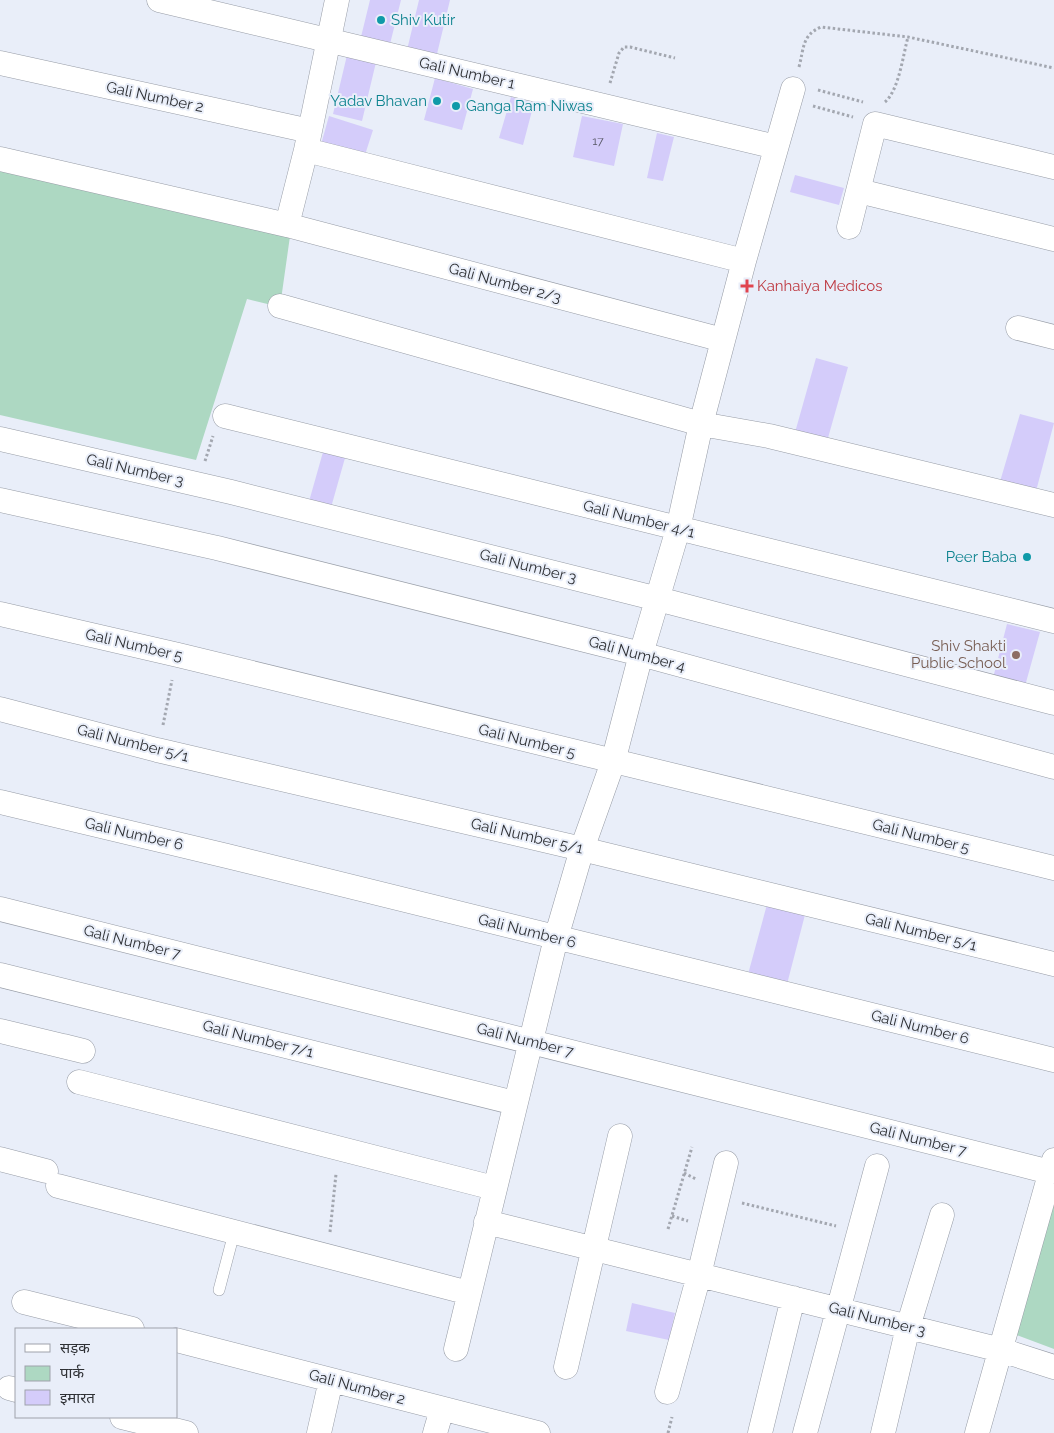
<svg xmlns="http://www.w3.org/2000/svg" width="1054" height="1433" font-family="Raleway,'Noto Sans Devanagari',sans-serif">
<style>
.green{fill:#add8c2}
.building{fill:#d4ccfa}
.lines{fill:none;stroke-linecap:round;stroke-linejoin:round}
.lane-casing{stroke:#979ca6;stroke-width:12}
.street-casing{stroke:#979ca6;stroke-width:25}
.path{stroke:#a3a7b0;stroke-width:3;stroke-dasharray:2.5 2.5;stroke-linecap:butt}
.lane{stroke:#fff;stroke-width:11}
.street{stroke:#fff;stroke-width:24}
.culture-dot{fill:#0f9aa8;stroke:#e9eef9;stroke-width:2}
.health-dot{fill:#e0444e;stroke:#e9eef9;stroke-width:2}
.education-dot{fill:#8d6e63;stroke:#e9eef9;stroke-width:2}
.labels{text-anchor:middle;stroke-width:4;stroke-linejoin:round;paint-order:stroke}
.number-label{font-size:12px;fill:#585866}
.culture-label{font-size:15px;fill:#0d838f;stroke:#e9eef9;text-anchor:start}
.street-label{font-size:15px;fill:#2f3135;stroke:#e9eef9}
.health-label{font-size:15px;fill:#be3a42;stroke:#e9eef9;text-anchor:start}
.education-label{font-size:15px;fill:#785e54;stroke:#e9eef9;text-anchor:end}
</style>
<rect width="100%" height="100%" fill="#e9eef9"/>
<!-- green -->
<path class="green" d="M0 161 291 229 280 307 247 299 196 460 0 415Z
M1054 1197V1349L1014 1334Z"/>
<!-- building -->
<path class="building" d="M370 0H401L389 48 360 41Z
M419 0H450L436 58 407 50Z
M348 51 377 58 362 121 333 114Z
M435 78 473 89 462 130 424 120Z
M511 97 534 103 523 145 499 138Z
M329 116 373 130 363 161 320 148Z
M582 116 623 124 614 166 573 157Z
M657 133 674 137 663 181 647 178Z
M795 175 844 188 839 205 790 192Z
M816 358 848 367 826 445 794 436Z
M1020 414 1054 423 1035 495 999 485Z
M323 452 345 458 330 511 308 505Z
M1007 624 1040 632 1025 686 993 678Z
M769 897 807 907 786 988 747 978Z
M632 1303 675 1313 669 1340 626 1331Z"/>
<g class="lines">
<!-- lane casing -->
<g class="lane-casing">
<path id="lane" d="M219 1290 234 1233"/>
</g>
<!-- street casing -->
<g class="street-casing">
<path id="street" d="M159 0 776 147
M0 63 310 131
M306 150 744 261
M0 159 287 225 723 340
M859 191 1054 239
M287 225 306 150 337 0
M849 227 875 124 1054 167
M280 306 701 424 769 436 1054 505
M1018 328 1054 337
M225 416 1054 621
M0 439 231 492 658 599 1054 703
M0 500 217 548 641 654 1054 767
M0 614 178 655 1054 868
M0 709 157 750 582 849 1054 964
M0 802 227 856 1054 1060
M0 909 1050 1172
M0 975 515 1103
M0 1031 83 1051 63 1046
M79 1082 494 1188
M0 1159 46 1171
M58 1186 469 1293
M486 1222 1001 1350 1054 1367
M24 1302 132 1329
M176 1340 538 1433
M456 1349 556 938 582 849 613 762 641 654 678 529 701 424 744 261 793 89
M566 1367 620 1136
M9 1388 16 1390
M667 1392 699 1275 726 1163
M122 1417 186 1433
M319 1433 331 1380
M435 1433 442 1409
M760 1433 793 1298
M805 1433 877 1166
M883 1433 908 1327 942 1215
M977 1433 1054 1160"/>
</g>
<!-- path -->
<path class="path" d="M799 67C804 48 802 35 821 27L908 37 1054 68
M610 83 619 53 624 47H630L675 58
M818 90 863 102
M885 102C899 90 903 55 908 37
M813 106 853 117
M205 461 213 436
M163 725 172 680
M684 1173 696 1179
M742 1203 836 1226
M672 1216 688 1221
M668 1229 692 1147
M330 1232 336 1174
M668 1433 672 1417"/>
<!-- lane -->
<use href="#lane" class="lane"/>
<!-- street -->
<use href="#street" class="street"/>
</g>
<!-- markers -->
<g class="culture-dot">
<circle cx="381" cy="20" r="5"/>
<circle cx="437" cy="101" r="5"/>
<circle cx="456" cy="106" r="5"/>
<circle cx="1027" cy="557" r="5"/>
</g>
<path class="health-dot" d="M744.5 278.5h5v5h5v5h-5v5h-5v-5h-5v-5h5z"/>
<circle class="education-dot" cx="1016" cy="655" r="5"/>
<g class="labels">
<!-- number labels -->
<g class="number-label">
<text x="598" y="145">17</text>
</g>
<!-- culture labels -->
<g class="culture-label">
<text x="391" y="25">Shiv Kutir</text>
<text x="427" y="106" text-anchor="end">Yadav Bhavan</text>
<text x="466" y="111">Ganga Ram Niwas</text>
<text x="1017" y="562" text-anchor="end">Peer Baba</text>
</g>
<!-- street labels -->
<g class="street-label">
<text transform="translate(467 73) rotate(13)" y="5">Gali Number 1</text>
<text transform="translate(155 97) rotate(12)" y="5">Gali Number 2</text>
<text transform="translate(505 283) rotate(15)" y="5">Gali Number 2/3</text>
<text transform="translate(135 470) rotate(13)" y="5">Gali Number 3</text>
<text transform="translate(639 519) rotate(14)" y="5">Gali Number 4/1</text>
<text transform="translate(528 566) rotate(14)" y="5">Gali Number 3</text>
<text transform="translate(134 645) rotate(13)" y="5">Gali Number 5</text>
<text transform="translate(637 654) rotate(15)" y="5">Gali Number 4</text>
<text transform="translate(527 741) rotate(14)" y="5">Gali Number 5</text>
<text transform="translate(133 743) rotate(14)" y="5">Gali Number 5/1</text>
<text transform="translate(134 834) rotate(13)" y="5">Gali Number 6</text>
<text transform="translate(527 836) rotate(13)" y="5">Gali Number 5/1</text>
<text transform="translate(921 836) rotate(14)" y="5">Gali Number 5</text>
<text transform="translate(527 931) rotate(14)" y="5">Gali Number 6</text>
<text transform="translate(921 932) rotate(14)" y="5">Gali Number 5/1</text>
<text transform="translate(132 942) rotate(14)" y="5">Gali Number 7</text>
<text transform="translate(920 1027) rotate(14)" y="5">Gali Number 6</text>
<text transform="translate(258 1039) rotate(14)" y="5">Gali Number 7/1</text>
<text transform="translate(525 1040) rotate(14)" y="5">Gali Number 7</text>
<text transform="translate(918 1139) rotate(14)" y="5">Gali Number 7</text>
<text transform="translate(877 1319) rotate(14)" y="5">Gali Number 3</text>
<text transform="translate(357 1387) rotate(15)" y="5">Gali Number 2</text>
</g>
<!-- health labels -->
<g class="health-label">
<text x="757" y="291">Kanhaiya Medicos</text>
</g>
<!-- education labels -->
<g class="education-label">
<text x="1006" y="651">Shiv Shakti<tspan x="1006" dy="17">Public School</tspan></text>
</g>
</g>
<!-- legend -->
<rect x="15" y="1328" width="162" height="90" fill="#e9eef9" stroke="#9fa2ab"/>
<rect x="25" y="1344" width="25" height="8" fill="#ffffff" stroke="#9fa2ab"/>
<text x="60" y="1353" font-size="15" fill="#2f3135">सड़क</text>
<rect x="25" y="1366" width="25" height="15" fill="#add8c2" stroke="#9fa2ab"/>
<text x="60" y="1378" font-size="15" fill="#2f3135">पार्क</text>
<rect x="25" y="1390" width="25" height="15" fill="#d4ccfa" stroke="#9fa2ab"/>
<text x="60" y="1403" font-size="15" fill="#2f3135">इमारत</text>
</svg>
